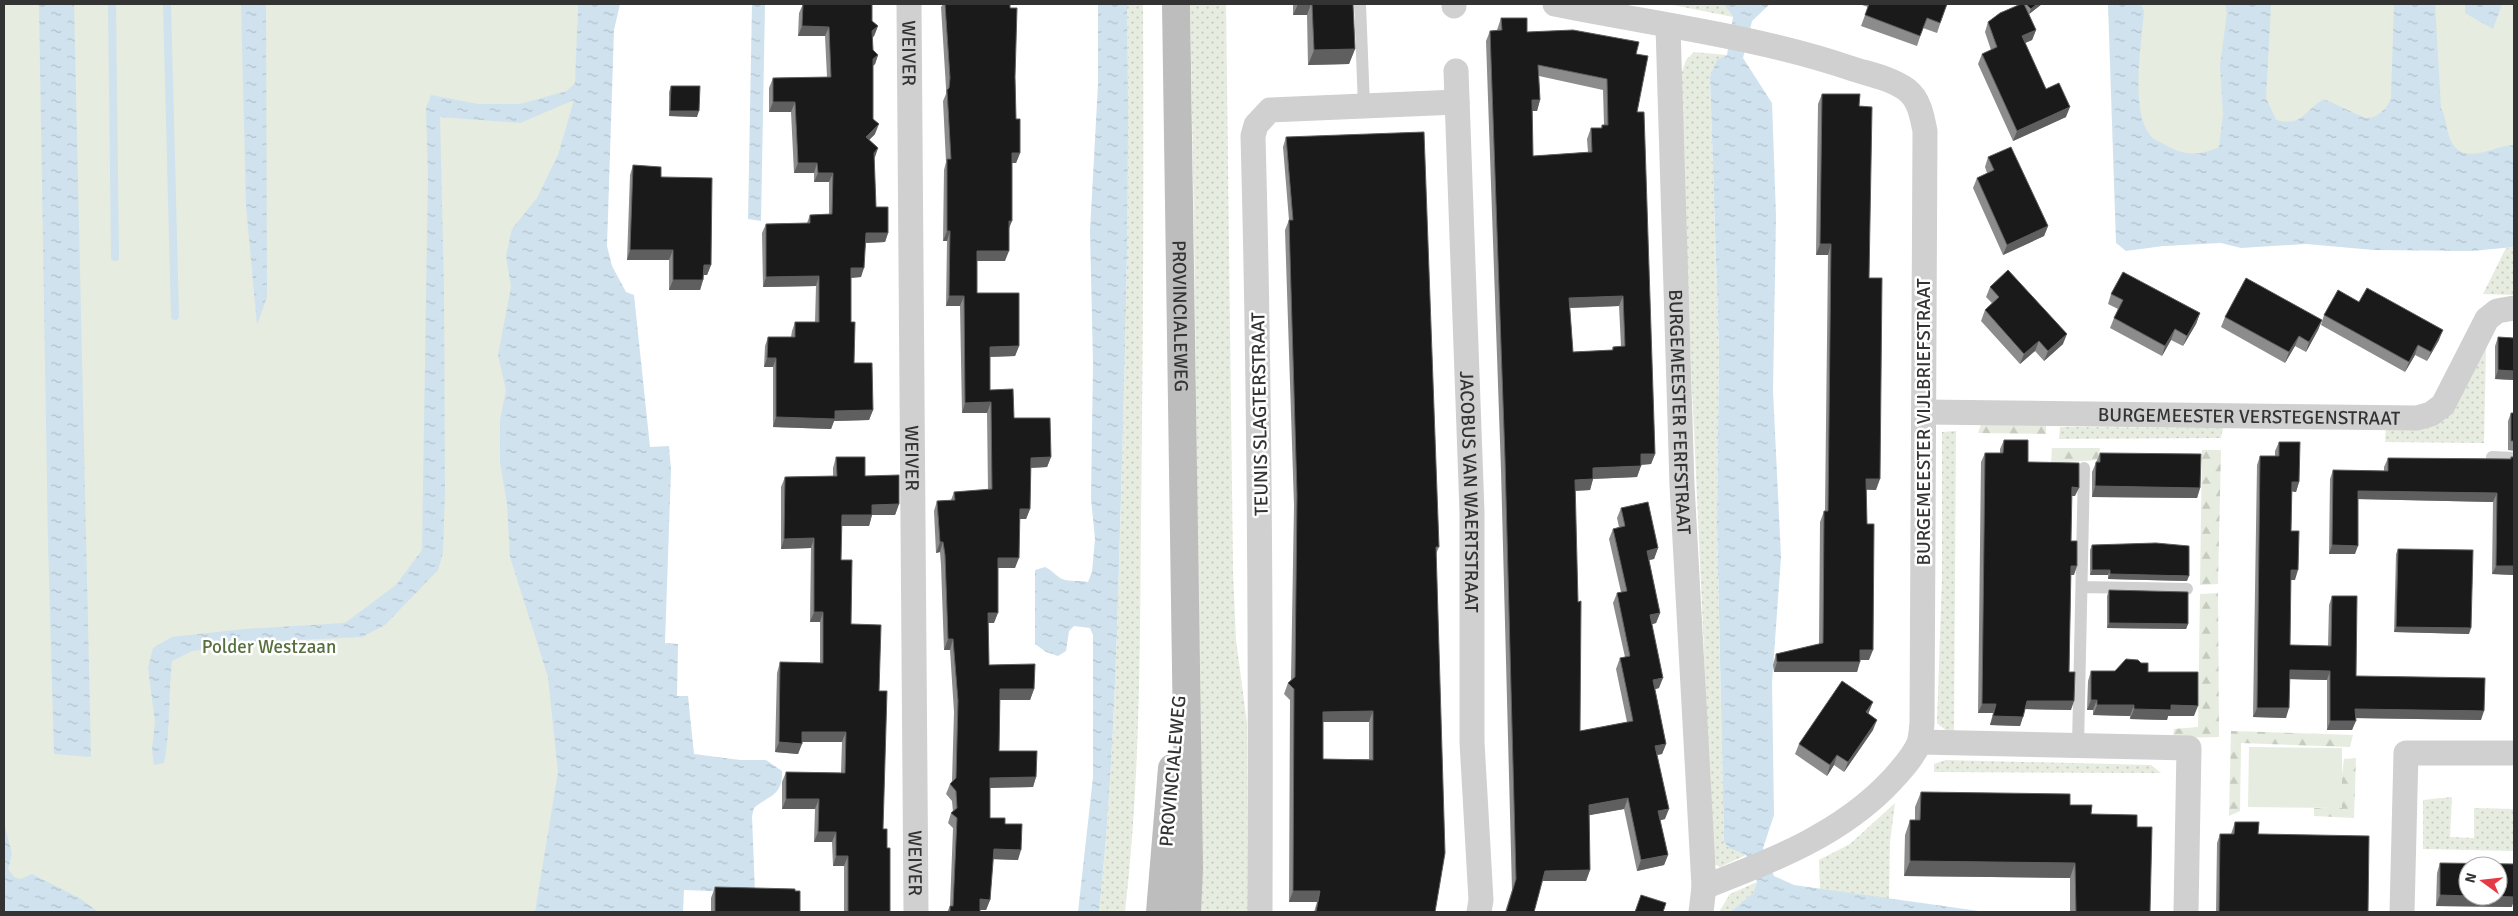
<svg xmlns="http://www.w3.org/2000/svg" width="2518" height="916" font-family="Signika,sans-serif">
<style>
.grass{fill:url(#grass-dots)}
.forest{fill:url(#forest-firs)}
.park{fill:#e6ecdf}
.water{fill:url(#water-ripples)}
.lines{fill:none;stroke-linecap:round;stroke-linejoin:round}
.stream{stroke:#cfe2ee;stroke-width:8}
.service{stroke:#d0d0d0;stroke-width:12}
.minor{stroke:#d0d0d0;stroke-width:25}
.secondary{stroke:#bdbdbd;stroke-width:28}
.wall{fill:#8c8c8c;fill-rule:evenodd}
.shaded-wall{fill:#5f5f5f}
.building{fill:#1a1a1a;stroke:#5f5f5f;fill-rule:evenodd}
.labels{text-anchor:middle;stroke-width:5;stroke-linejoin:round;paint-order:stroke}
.street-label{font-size:19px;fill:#333;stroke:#fff}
.park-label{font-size:19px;fill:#56703f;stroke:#fff}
</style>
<defs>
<pattern id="grass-dots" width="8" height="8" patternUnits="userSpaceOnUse" patternTransform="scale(1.25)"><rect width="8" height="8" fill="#e6ecdf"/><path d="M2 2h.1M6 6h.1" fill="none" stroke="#c6cbc0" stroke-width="1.8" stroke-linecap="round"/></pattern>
<pattern id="forest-firs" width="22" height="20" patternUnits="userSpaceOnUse" patternTransform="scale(1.25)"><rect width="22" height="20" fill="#e6ecdf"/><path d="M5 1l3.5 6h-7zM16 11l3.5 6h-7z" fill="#c6cbc0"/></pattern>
<pattern id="water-ripples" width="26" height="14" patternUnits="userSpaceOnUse" patternTransform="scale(1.25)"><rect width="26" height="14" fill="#cfe2ee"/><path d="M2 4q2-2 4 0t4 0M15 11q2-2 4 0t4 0" fill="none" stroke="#b2c2cd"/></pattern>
</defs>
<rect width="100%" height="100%" fill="#fff"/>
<!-- grass -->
<path class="grass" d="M1127 4H1143C1144 176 1143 348 1141 520 1140 651 1140 782 1125 912H1099C1114 774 1117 636 1121 497 1126 333 1130 168 1127 4Z
M1190 4H1226L1233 571 1236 640 1247 723 1248 912H1195C1200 609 1196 307 1190 4Z
M1665 4H1724L1733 17 1673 5Z
M1694 52 1727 55 1710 77 1719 350 1717 524 1724 842 1729 848 1746 855 1720 867 1712 863 1705 728 1704 650 1681 146 1682 72 1686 60Z
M2514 247V295L2483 294 2506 248Z
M2486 347 2484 443 2385 442 2386 426 2440 423Z
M2060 427 2223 428 2221 438 2059 439Z
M1956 431 1954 737 1937 723 1942 578V432Z
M1946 760 2151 765 2161 773 1934 772V764Z
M2452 797 2450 837 2474 838V808L2514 809V851L2423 849V800Z
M1895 803 1890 842 1889 899 1820 889 1819 860 1850 844Z
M1757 882 1753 893 1730 912H1719L1730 894Z"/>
<!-- forest -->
<path class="forest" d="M1982 422H2046V434L1978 433Z
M2052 448H2100L2099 460 2051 463Z
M2202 450H2221L2218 584 2200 585Z
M2218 593 2219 737 2173 738 2174 729 2198 727 2200 594Z
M2231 731 2353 735 2350 747 2241 743 2240 811 2229 816Z
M2356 758 2354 818 2314 816V808H2338L2344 759Z"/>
<!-- park -->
<path class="park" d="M4 4H578L573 163 569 735 550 912H4Z
M2109 4H2514V247L2414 249 2365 248 2306 243 2221 242 2163 246Z
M2249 747 2342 748V808L2248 807Z"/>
<!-- water -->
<path class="water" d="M39 4H74L91 757 54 754 48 542Z
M241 4H266L267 297 257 325 246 206Z
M578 4H620L614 30 607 246 612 266 626 292 634 295 650 447 669 446 671 470 665 643 678 644 677 696H688L694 754 740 760H766L782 771C783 796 769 795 754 808L752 816 755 893 684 890 683 912H535L558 772 548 677 510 557 507 504 500 462V420L506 390 498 355 511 287 506 256 512 229 537 198 558 155 574 100 520 123 440 117 444 290 445 491 443 553 438 570 385 625 362 637 276 641 192 651 172 661C168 697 171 728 164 763L154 765 152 750 155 722 148 668 153 648 172 637 244 629 345 623 396 585 422 550 428 177 426 108 431 95 478 104H520L567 91 575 83Z
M752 4H765L761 221 748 219Z
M1098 4H1127C1130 168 1126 333 1121 497 1117 636 1114 774 1099 912H1078L1093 777V635L1090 628 1074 626 1069 631 1066 651 1058 656 1046 652 1035 644V570L1045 567C1052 570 1056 576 1062 579 1070 582 1080 580 1088 582L1092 572 1095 539 1091 499 1093 363 1090 231 1098 84Z
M1724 4H1770L1752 21 1743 58 1772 103 1776 216 1773 391 1781 557 1772 682 1774 815 1763 848 1774 876 1794 885 1986 912H1730L1753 893 1757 882 1746 855 1729 848 1724 842 1717 524 1719 350 1710 77 1717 60 1727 55 1733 17Z
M2108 4H2141L2144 11C2142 42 2128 118 2154 139 2159 142 2166 145 2171 148 2188 156 2203 155 2219 147L2223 114 2220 66 2227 13 2225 4H2271L2266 98 2276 120C2303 127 2303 111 2324 99L2365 118C2377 119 2387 109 2391 98L2394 4H2435L2441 108C2447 119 2446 133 2452 143 2465 166 2495 145 2514 145V247L2472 251 2374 250 2306 244 2241 248 2221 243 2163 246 2126 251 2116 243Z
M2465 4H2502L2493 29 2465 13Z
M4 823 12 854 8 869 14 877 21 879 32 874 81 899 98 912H4Z"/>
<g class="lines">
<!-- stream -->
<path class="stream" d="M112 4 115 257
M167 4 175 316"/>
<!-- service -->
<path class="service" d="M1360 4 1364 106
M2492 457 2514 458
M2082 587 2187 589
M2078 746 2084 468"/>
<!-- minor -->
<g class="minor">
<path id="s1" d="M909 4 916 912"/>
<path d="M1454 4V6"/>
<path d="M1555 4C1653 24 1755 36 1850 68 1868 74 1891 78 1907 90 1919 99 1922 116 1925 131L1922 724C1921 730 1921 737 1919 743 1914 756 1902 769 1892 780 1842 834 1772 861 1704 887"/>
<path id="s2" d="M1668 27 1682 485 1704 887 1701 912"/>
<path id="s3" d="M1456 71 1472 512V742L1481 900 1479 912"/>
<path id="s4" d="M1924 412 2417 418 2431 414 2443 405 2487 319 2497 311 2514 308"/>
<path d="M1920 742 2189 748 2186 912"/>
<path d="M1260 912C1261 653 1260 395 1253 136L1256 125 1270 110 1457 102"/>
<path d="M2402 912 2406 753H2514"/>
</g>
<!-- secondary -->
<g class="secondary">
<path id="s5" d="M1176 4 1189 868 1187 912"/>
<path d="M1160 912 1172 768"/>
</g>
</g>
<!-- wall -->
<path class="wall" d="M803 4 872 21 878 26 874 36 872 38 873 50 878 55 875 64 873 66V119L875 134 869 140 878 148 874 158 876 207 888 233 885 242 866 243 861 277 851 278V322L854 363 873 410 869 420 834 421 831 429 773 427V367H764L765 346 768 337H791L792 331 795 322H815L816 286 763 287 762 233 766 224 807 223 810 215 829 214V182H814V173H794L791 112H769V88L773 78 827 77 825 36H798L799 13Z
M943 4H1010L1015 77 1016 119 1020 153 1016 163H1012L1009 229 1005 261H977V293L1019 346 1015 356 990 357V390L1014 418 1051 457 1047 467 1031 468 1030 509 1026 519H1020L1015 568H998L994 623H988L989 665 1034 689 1030 700H1000L999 751 1036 777 1033 787 990 788V818L1005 824 1018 860 993 859 990 900 986 910H980V912H947L950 906 953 828 948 823 951 813 953 812 952 801 946 794 950 784 952 781 954 712 950 650H944L941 565 940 552 936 553 934 511 937 501 951 500 954 492 988 490 987 413H962L960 306H946L947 241H943L944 170 946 162 943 101 946 94V88L941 7Z
M1293 4H1353L1355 49 1349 64 1308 65 1307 15H1293Z
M1859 4H1947L1937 33 1923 28 1917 46 1861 26 1868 7Z
M2020 4H2042L2029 14 2036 30 2032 40 2025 43 2046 89 2066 117 2013 141 1978 64 1982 54 1991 50 1985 32 1988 22Z
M1501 18 1527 32 1636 54 1637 112 1655 454 1651 464 1641 465 1637 477 1593 479 1590 490 1575 491 1580 731 1627 722 1616 669 1620 658 1625 657 1613 603 1617 593 1621 592 1609 539 1613 529 1619 527 1617 518 1621 508 1658 548 1654 559 1649 560 1660 613 1656 623 1652 624 1659 688 1655 689 1666 744 1662 754 1657 755 1665 819 1660 820 1668 855 1664 865 1637 871 1624 809 1589 815 1590 870 1586 881H1542L1534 912H1505L1512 890 1501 470 1486 41 1490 31 1497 30ZM1539 76 1603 90 1604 125H1602L1601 128H1591L1587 139 1588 152 1533 156 1532 111H1537L1540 100ZM1619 306 1621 346 1613 347 1612 350 1573 352 1570 308Z
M671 86 697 117 669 116V92Z
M1822 94 1859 106 1869 278 1876 490H1866L1869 660H1860L1857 672H1774L1773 665 1776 654 1819 644 1820 522 1824 511H1825L1828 255H1816L1818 104Z
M1286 137 1439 547 1436 554 1435 912H1314L1317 902H1289L1290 700 1284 694 1288 683 1291 680 1294 505 1285 230 1289 220 1283 147ZM1323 722H1369V759H1323Z
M1988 157 2048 226 2044 236 2003 255 1973 188 1977 178 1987 173 1985 167Z
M633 165 661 177 711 265 707 275H703V280L700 290H669V260H627L630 175Z
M1990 287 2063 344 2044 361 2035 351 2020 364 1981 321 1985 310 1992 303 1986 297Z
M2111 294 2200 313 2196 324 2183 346 2171 340 2162 356 2110 328 2114 318 2118 309 2108 304Z
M2359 302 2439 340 2427 361 2415 355 2405 372 2321 325 2324 315Z
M2225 317 2322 320 2318 330 2306 352 2295 346 2285 363 2221 327Z
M2498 337 2514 338V380L2495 379V346Z
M2511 413H2514V451L2508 450V421Z
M2004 440 2028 462 2075 496H2071V541L2074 575H2071L2069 672 2071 710 2025 709 2020 726 1990 725 1993 713H1978L1981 462 1985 453H2000V449Z
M2279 442 2299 482 2296 492 2292 491 2291 531 2295 580H2291L2290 645 2328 646 2329 605 2332 596 2356 676 2481 720 2356 718 2352 730H2327V680L2289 679 2286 718 2253 717 2257 465 2260 456H2275V451Z
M2100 453 2200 488 2197 498 2092 497V472Z
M836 457 865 476 899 504 895 515H872L869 526H841V560L851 624 879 691 883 829 887 848 890 912H844V866H833L832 842H814L815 809H782V782L786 772 841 773 842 742H802L798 754 775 752 777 673 780 662 820 663V622H810L811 548 781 549V487L785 477 833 476V468Z
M2511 457 2514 575 2492 574 2493 502 2358 499 2355 554H2329L2330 479 2333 470 2384 471V467L2388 458 2510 459Z
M2092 545 2187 581 2108 579V575H2090V550Z
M2398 549 2469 634 2394 632 2396 554Z
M2109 590 2188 624 2186 629 2107 628V596Z
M2091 671 2148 672 2194 716H2168L2167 720 2130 719V716L2093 715V710H2087L2088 681Z
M1869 712 1868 714 1873 730 1844 772 1834 765 1827 776 1795 754 1799 744Z
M1921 792 2070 805 2091 814 2137 827 2150 912H2070V878L1904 876 1905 835 1910 820H1915V807Z
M2235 822 2258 834 2368 912H2216L2217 843 2220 834H2231Z
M2440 863 2512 907 2436 906 2437 873Z
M715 887 795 891 800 912H711V898Z"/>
<!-- shaded-wall -->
<path class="shaded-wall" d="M1298 4H1311L1307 15H1293Z
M2037 4H2042L2029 14 2031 9Z
M802 26 829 27 825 36H798Z
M878 26 874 36 868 41 872 31Z
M2036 30 2032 40 2018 46 2022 36Z
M1355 49 1349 64 1308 65 1314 50Z
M878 55 875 64 869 69 873 59Z
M1532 100H1540L1537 111H1528Z
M773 102H795L791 112H769Z
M2070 107 2066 117 2013 141 2017 131Z
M670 111H699L697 117 669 116Z
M879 124 875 134 863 146 866 137Z
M878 148 875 157 871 162 874 153Z
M1012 153H1020L1016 163H1008Z
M798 163H817L814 173H794Z
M818 173H833L829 182H814Z
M1009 221H1012L1008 231Z
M2048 226 2044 236 2003 255 2007 245Z
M947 231H950L947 241H943Z
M866 233H888L885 242 863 243Z
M1820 244H1831L1828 255H1816Z
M630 250H673L669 260H627Z
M977 251H1009L1005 261H973Z
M704 265H711L707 275H700Z
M851 268H864L861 277 848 278Z
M819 276 816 286 763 287 766 277Z
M673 280H703L700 290H669Z
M949 296H964L960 306H946Z
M1623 296 1619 306 1566 308 1569 298Z
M2200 313 2196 324 2183 346 2187 336Z
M2322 320 2318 330 2306 352 2309 342Z
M2175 329 2171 340 2162 356 2165 346Z
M2443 330 2439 340 2427 361 2431 352Z
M2067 334 2063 344 2044 361 2048 351Z
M2299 336 2295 346 2285 363 2289 352Z
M2039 341 2035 351 2020 364 2024 354Z
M2418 345 2415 355 2405 372 2409 362Z
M1019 346 1015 356 986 357 990 347Z
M767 358H776L773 367H764Z
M2498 370 2514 371V380L2495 379Z
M991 402 987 413H962L965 403Z
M873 410 869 420 834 421 831 429 773 427 776 417 835 411Z
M1641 454H1655L1651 464 1637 465Z
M1051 457 1047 467 1027 468 1031 458Z
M1641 466 1637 477 1589 479 1593 468Z
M1593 479 1590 490 1571 491 1575 480Z
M1866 479H1880L1876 490 1863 489Z
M2292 482H2299L2296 492 2289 491Z
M2095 486 2200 488 2197 498 2092 497Z
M2072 487 2079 488 2075 496H2068Z
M2358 491 2497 493 2493 502 2355 499Z
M899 504 895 515H868L872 505Z
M1020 509H1030L1026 519H1016Z
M842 515H872L869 526H838Z
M814 538 811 548 781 549 784 539Z
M940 542H943L940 552 936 553Z
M2332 545 2358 546 2355 554H2329Z
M1658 548 1654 559 1643 561 1647 551Z
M998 558H1019L1015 568H994Z
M2071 566H2077L2074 575H2067Z
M2496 566H2514V575L2492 574Z
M2092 570H2110L2108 575H2090Z
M2291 570H2298L2295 580H2288Z
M2110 574 2189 576 2187 581 2108 579Z
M814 612H823L820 622H810Z
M988 613H998L994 623H985Z
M1660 613 1656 623 1646 626 1650 615Z
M2109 623 2188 624 2186 629 2107 628Z
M2396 627 2471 628 2469 634 2394 632Z
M948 639H953L950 650H944Z
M1860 650H1873L1869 660H1857Z
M1777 662H1860L1857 672H1774Z
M2290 670 2330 671 2327 680 2286 679Z
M1663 678 1659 688 1649 691 1653 680Z
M1000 689H1034L1030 700H997Z
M2091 700H2097L2093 710H2087Z
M2027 701H2074L2071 710 2024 709Z
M1873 702 1869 712 1862 723 1866 712Z
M1982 704H1996L1993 713H1978Z
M2097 705H2134L2130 716 2093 715Z
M2171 705 2198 706 2194 716H2168L2167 720 2130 719 2134 709Z
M2257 708H2289L2286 718 2253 717Z
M2355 709 2484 711 2481 720 2352 718Z
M1373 711 1369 722H1319L1323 712Z
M1993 716 2023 717 2020 726 1990 725Z
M1877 720 1873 730 1844 772 1848 762Z
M2330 721H2356L2352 730H2327Z
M802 732H846L842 742H798Z
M779 742 802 744 798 754 775 752Z
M1666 744 1662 754 1651 756 1655 746Z
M1837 755 1834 765 1827 776 1830 765Z
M1036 777 1033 787 986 788 990 778Z
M1628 798 1624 809 1585 816 1589 805Z
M786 799H819L815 809H782Z
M1669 809 1665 819 1654 822 1658 811Z
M818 832H836L832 842H814Z
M994 849 1021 850 1018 860 990 859Z
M1668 855 1664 865 1637 871 1641 860Z
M836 856H848L844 866H833Z
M1910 861 2075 863 2070 878 1904 876Z
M1590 870 1586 881H1541L1545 871Z
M1293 891H1320L1317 902H1289Z
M2440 895 2514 897V900L2512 907 2436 906Z
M980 899 990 900 986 910H976Z"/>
<!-- building -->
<path class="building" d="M803 4H872V21L878 26 872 31 873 50 878 55 873 59V119L879 124 866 137 878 148 874 153 876 207H888V233H866L864 268H851V322H855L854 363H872L873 410 835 411V419L776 417V358H767L768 337H795V322H819V276L766 277V224L810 223V215L832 214 833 173H818L817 163H798L795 102H773V78L831 77 829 27 802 26Z
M945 4H1010V8H1017L1015 77 1016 119H1020V153H1012V221H1009V251H977V293H1019V346L990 347V390L1013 389 1014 418H1050L1051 457 1031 458 1030 509H1020L1019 558H998V613H988L989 665 1035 664 1034 689H1000L999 751H1037L1036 777 990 778V818H1005V824H1022L1021 850 994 849 990 900 980 899V912H950V906H953L957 818 951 813 957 808 956 791 950 784 956 778 958 701 953 639H948L945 555 943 542H940L937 501 955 500 954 492 992 489 991 402 965 403 964 296H949L950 231H947V159H951L947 90 949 88 950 78Z
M1312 4H1353L1355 49 1314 50Z
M1869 4H1947L1940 23 1927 18 1920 36 1865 15Z
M2021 4H2024L2036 30 2022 36 2046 89 2059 83 2070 107 2017 131 1982 54 1997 47 1988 22 2000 13Z
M2026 4H2037L2031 9Z
M1501 18H1527V32L1573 30 1639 42 1636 54 1648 56 1637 112H1644L1655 454H1641V466L1593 468V479L1575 480 1578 602 1581 601 1580 731 1633 721 1620 658 1630 656 1617 593 1627 591 1613 529 1625 526 1621 508 1648 502 1658 548 1647 551 1660 613 1650 615 1663 678 1653 680 1666 744 1655 746 1669 809 1658 811 1668 855 1641 860 1628 798 1589 805 1590 870 1545 871 1534 912H1506L1516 879 1505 459 1490 31 1502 30ZM1538 65 1607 79 1608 125H1602V128H1591L1592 152 1533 156 1532 100H1540ZM1623 296 1625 346 1613 347V350L1573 352 1569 298Z
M671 86H700L699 111H670Z
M1822 94H1860L1859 106 1872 107 1869 278H1882L1880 479H1866L1867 524H1874L1873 650H1860V662H1777L1776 654 1823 643 1824 511H1828L1831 244H1820Z
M1424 132 1439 547H1436L1445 853 1435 912H1316L1320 891H1293L1294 689 1288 683 1295 677 1297 495 1289 220H1293L1286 137ZM1373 711V760L1323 759V712Z
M2011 147 2048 226 2007 245 1977 178 1994 170 1988 157Z
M633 165 661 167V177L712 178 711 265H704L703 280H673V250H630Z
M2008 270 2067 334 2048 351 2039 341 2024 354 1985 310 1999 297 1990 287Z
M2123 272 2200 313 2187 336 2175 329 2165 346 2114 318 2123 300 2111 294Z
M2246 278 2322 320 2309 342 2299 336 2289 352 2225 317Z
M2367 288 2443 330 2431 352 2418 345 2409 362 2324 315 2338 290 2359 302Z
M2498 337 2514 338V371L2498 370Z
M2511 413H2514V441H2511Z
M2004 440H2028V462L2079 463V488L2072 487 2071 541H2077V566H2071L2069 672H2075L2074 701H2027L2023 717 1993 716 1996 704H1982L1985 453H2003Z
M2279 442H2300L2299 482H2292L2291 531H2299L2298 570H2291L2290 645 2331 646 2332 596H2357L2356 676 2485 678 2484 711 2355 709 2356 721H2330V671L2290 670 2289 708H2257L2260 456H2279Z
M2100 453 2201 454 2200 488 2095 486 2096 462H2100Z
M836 457H865V476L899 475V504L872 505V515H842L841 560H852L851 624 881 625 879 691H887L883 829H887V848H890V912H848V856H836V832H818L819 799H786V772L845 773 846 732H802V744L779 742 780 662 823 663V612H814V538L784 539 785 477 837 476Z
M2511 457H2514V566H2496L2497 493 2358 491V546L2332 545 2333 470 2388 471V458L2511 459Z
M2156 543 2189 546V576L2110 574V570H2092V545Z
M2398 549 2473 550 2471 628 2396 627Z
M2109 590 2188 592V624L2109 623Z
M2126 659 2138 660 2141 663H2148V672H2198V706L2171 705V710L2134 709V705H2097V700H2091V671H2115Z
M1842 681 1873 702 1866 712 1877 720 1848 762 1837 755 1830 765 1799 744Z
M1921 792 2070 794V805H2092L2091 814 2137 815V827H2152L2150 912H2076L2075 863 1910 861V820H1920Z
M2235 822H2259L2258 834 2369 836 2368 912H2219L2220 834H2234Z
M2440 863 2514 864V897L2476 896H2498V866H2468V896L2440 895Z
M715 887 795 889V891H800V912H715Z
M1641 895 1666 903 1663 912H1635Z"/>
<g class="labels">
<!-- street labels -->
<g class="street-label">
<text dy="7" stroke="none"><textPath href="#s1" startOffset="49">WEIVER</textPath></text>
<text dy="7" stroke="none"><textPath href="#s5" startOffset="312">PROVINCIALEWEG</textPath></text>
<text dy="7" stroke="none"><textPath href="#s2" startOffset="385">BURGEMEESTER FERFSTRAAT</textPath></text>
<text transform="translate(1259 414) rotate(-91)" y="7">TEUNIS SLAGTERSTRAAT</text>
<text dy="7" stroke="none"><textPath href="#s4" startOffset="325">BURGEMEESTER VERSTEGENSTRAAT</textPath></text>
<text transform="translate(1923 422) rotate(-90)" y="7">BURGEMEESTER VIJLBRIEFSTRAAT</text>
<text dy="7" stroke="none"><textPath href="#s1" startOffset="454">WEIVER</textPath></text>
<text dy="7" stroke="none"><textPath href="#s3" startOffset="421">JACOBUS VAN WAERTSTRAAT</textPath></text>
<text transform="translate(1172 771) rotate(-85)" y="7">PROVINCIALEWEG</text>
<text dy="7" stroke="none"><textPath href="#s1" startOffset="859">WEIVER</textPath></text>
</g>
<!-- park labels -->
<g class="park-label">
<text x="269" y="653">Polder Westzaan</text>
</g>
</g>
<!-- border -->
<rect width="2518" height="916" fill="none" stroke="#333333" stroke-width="10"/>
<!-- north arrow -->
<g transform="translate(2483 881) rotate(285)"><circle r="24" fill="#ffffff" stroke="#adadad"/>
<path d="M0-4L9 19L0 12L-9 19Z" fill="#e63946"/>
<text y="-8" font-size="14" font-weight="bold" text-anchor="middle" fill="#333333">N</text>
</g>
</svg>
